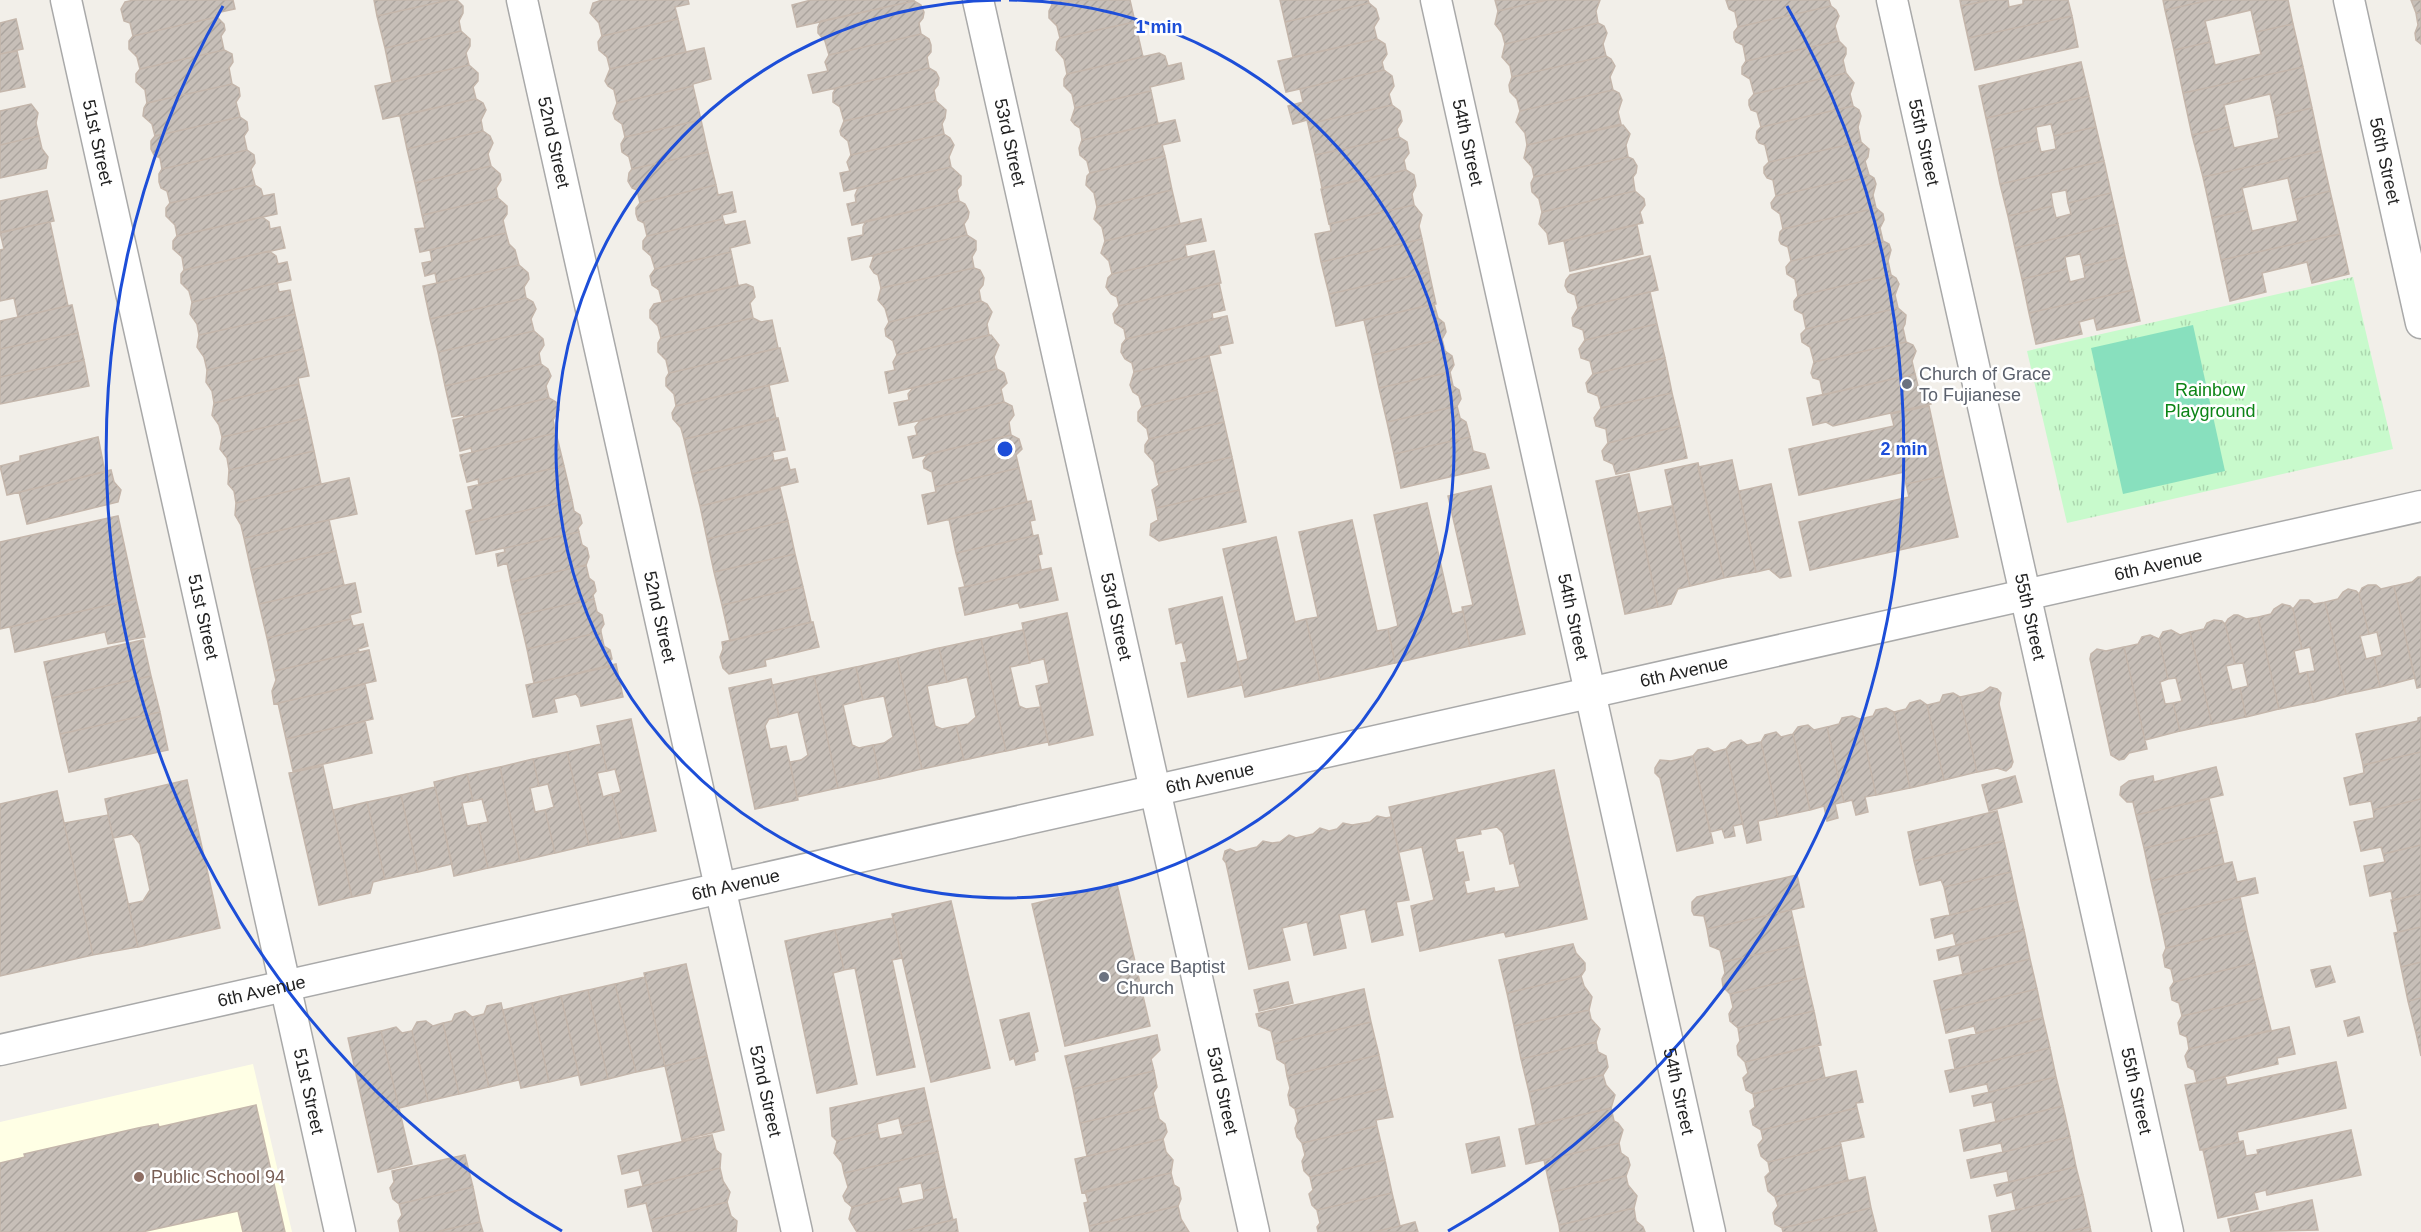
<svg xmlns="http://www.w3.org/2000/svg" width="2421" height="1232" font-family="Arial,sans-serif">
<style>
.education{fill:#ffffe5}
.park{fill:url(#park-tufts)}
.pitch{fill:#88e0be}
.building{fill:url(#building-hatch);stroke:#c4b6ab;stroke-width:1.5;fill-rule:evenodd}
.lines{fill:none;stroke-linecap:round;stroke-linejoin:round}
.minor-casing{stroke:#a9a9a9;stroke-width:33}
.minor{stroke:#fff;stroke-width:30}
.ring{fill:none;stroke:#1d4ed8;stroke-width:3}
.worship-dot{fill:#6b7280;stroke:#fff;stroke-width:2}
.education-dot{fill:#8d6e63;stroke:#fff;stroke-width:2}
.labels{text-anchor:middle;stroke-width:5;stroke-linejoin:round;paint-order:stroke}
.street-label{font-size:18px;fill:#222;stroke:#fff}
.worship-label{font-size:18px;fill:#5b616d;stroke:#fff;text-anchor:start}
.park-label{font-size:18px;fill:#0c8416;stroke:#fff}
.education-label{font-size:18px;fill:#785e54;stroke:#fff;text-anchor:start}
.centre{fill:#1d4ed8;stroke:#fff;stroke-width:3}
.ring-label{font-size:18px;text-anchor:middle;font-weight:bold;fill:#1d4ed8;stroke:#fff;stroke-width:5;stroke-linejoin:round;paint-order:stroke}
</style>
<defs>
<pattern id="park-tufts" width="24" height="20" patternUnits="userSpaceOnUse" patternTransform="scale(1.5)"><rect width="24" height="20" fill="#c8facc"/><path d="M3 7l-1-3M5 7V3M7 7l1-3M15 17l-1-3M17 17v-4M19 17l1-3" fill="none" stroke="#acd6af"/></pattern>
<pattern id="building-hatch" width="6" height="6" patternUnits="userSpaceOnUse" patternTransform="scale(1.5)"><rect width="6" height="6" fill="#c7bfb8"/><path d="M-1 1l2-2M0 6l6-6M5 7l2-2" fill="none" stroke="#aba49e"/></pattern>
</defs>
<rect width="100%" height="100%" fill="#f2efe9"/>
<!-- education -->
<path class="education" d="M253 1064 292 1232H0V1122Z"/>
<!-- park -->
<path class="park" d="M2353 277 2393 449 2067 523 2027 351Z"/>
<!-- pitch -->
<path class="pitch" d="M2193 325 2225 471 2123 494 2091 348Z"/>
<!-- building -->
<path class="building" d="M134 0H233L235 9 216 13 217 17 133 36 130 23 124 21 121 9 125 2Z
M374 0H449L377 16Z
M449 0H457L463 6V13L459 21 461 31 385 48 377 16Z
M602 0H688L689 4 675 7 678 19 602 36 599 23 590 13 593 3Z
M811 0H914V1L797 27 792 5Z
M1051 0H1076L1052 5Z
M1076 0H1130L1135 22 1060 38 1057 26 1049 18V11L1052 5Z
M1280 0H1368L1369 3 1285 22Z
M1495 0H1547L1498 11Z
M1547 0H1600L1596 11 1598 23 1505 44 1502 33 1495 24 1498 11Z
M1726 0H1829L1831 6 1738 27 1735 12 1729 9Z
M1960 0H1990L1961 6Z
M1990 0H2008L2009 7 2023 4V0H2068L2072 16 1968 38 1961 6Z
M2163 0H2210L2165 10Z
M2210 0H2288L2293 24 2256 32 2251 10 2205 21 2210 42 2174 50 2165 10Z
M2411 0H2421V12L2416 13Z
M914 1 921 5 924 12 923 18 919 23 921 34 829 55 825 41 818 33V27L821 21Z
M1369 3 1376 9 1379 19 1374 27 1377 39 1293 57 1285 22Z
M1831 6 1836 10 1839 16 1835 26 1839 41 1746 61 1743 45 1736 42 1734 38V32L1738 27Z
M2421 12V44L2416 40 2415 33 2418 25 2416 13Z
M2072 16 2078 47 1975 70 1968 38Z
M217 17 224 24 225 30 221 36 224 50 140 69 137 57 129 49V41L133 36Z
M16 19 23 49 0 54V23Z
M678 19 686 52 610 69 607 57 599 50 598 42 602 36Z
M1135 22 1143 57 1067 74 1064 59 1056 50 1057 42 1060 38Z
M1598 23 1604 26 1607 33 1603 44 1606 56 1512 77 1510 66 1502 57 1505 44Z
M2293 24 2303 67 2183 93 2174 50 2210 42 2215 65 2261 54 2256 32Z
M461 31 470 39V46L466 53 469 65 392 82 385 48Z
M921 34 929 39 931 45V52L927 57 929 68 813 93 808 75 828 71 825 62 829 55Z
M1377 39 1385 44 1387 54 1382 62 1384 70 1286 92 1278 61Z
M1839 41 1846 48V54L1843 60 1846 73 1754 94 1750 79 1742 74V67L1746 61Z
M704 48 711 79 693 84V86L617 103 614 90 608 86 605 81 610 69Z
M224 50 232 54 233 62 229 68 232 84 147 103 145 90 136 82V74L140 69Z
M17 51 25 87 0 92V54Z
M1159 53 1165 56 1168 66 1181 63 1184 79 1150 87 1151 91 1075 108 1072 94 1064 86V79L1067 74Z
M1606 56 1611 59 1615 66 1610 77 1613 90 1520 111 1517 99 1510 92 1509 85 1512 77Z
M2081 62 2089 96 1986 118 1979 86Z
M469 65 478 73V81L473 87 476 99 383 119 375 86Z
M2303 67 2312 108 2275 116 2270 94 2224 105 2229 127 2192 135 2183 93Z
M929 68 936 72 939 78 938 85 934 90 936 101 844 121 840 107 833 102V93L836 88Z
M1384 70 1392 76 1394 86 1389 94 1392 105 1308 124 1307 120 1293 124 1288 106 1303 102 1300 89Z
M1846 73 1854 83 1850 94 1853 106 1761 127 1757 112 1751 110 1749 105V100L1754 94Z
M232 84 239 88 240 96 236 102 240 117 155 136 152 124 143 116 144 108 147 103Z
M693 86 701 120 625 137 622 124 615 119 613 113 617 103Z
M1613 90 1619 93 1622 100 1618 112 1621 124 1527 145 1525 133 1516 122 1520 111Z
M1151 91 1158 124 1082 140 1080 128 1075 125 1071 120 1075 108Z
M2089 96 2096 127 2054 136 2051 124 2036 127 2038 140 1993 150 1986 118Z
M476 99 483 103 486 110 481 120 483 131 407 149 400 116Z
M936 101 946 110 945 118 942 124 944 134 851 155 848 141 841 135 840 131 844 121Z
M31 104 38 113 36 123 39 136 0 145V111Z
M1392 105 1400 111 1402 121 1397 129 1399 137 1315 155 1308 124Z
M1853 106 1859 110 1861 116 1858 127 1861 142 1769 162 1765 145 1759 143 1756 138 1757 131 1761 127Z
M2312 108 2321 151 2203 177 2192 135 2229 127 2234 148 2279 138 2275 116Z
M240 117 247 122 248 130 244 136 247 150 162 169 160 158 154 155 151 149V141L155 136Z
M701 120 708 152 632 169 629 157 622 152 621 144 625 137Z
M1175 120 1180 141 1162 145 1165 156 1090 173 1087 161 1080 155 1079 148 1082 140Z
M1623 125 1630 134 1626 145 1628 157 1534 177 1532 167 1524 158 1527 145Z
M2096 127 2104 161 2000 184 1993 150 2038 140 2041 152 2056 149 2054 136Z
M483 131 490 136 493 143 488 154 491 166 415 183 407 149Z
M944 134 950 138 954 145 949 157 951 167 844 191 840 173 850 171 847 162 851 155Z
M39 136 42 149 48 157 46 168 0 178V145Z
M1399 137 1407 142 1409 153 1404 160 1406 170 1322 188 1315 155Z
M1861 142 1869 149 1868 157 1865 161 1869 175 1776 196 1773 180 1767 178 1764 173V167L1769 162Z
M247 150 254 155 255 163 251 169 255 185 170 203 167 191 161 188 159 182V174L162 169Z
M2321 151 2330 191 2293 200 2288 178 2242 188 2247 210 2212 218 2203 177Z
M708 152 716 185 640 203 637 190 632 188 628 181 629 173 632 169Z
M1165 156 1172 190 1097 207 1094 193 1086 185 1087 176 1090 173Z
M1628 157 1633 159 1637 166 1636 173 1633 177 1635 191 1542 212 1539 199 1532 192 1531 183 1534 177Z
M2104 161 2111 193 2068 203 2066 190 2051 193 2053 206 2008 216 2000 184Z
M491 166 500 174 501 180 496 188 498 198 422 215 415 183Z
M951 167 961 176V185L957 190 959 201 852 225 847 204 856 202 855 195 858 188Z
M1406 170 1414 175 1416 186 1412 194 1414 205 1329 224 1321 189Z
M1869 175 1874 178 1876 184 1873 195 1876 208 1783 229 1780 214 1772 208 1771 203 1776 196Z
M255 185 261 189 263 196 274 194 277 214 177 236 175 225 166 216V208L170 203Z
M716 185 718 195 732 192 736 212 722 215 723 219 647 236 644 223 638 220 636 214V208L640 203Z
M1172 190 1180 224 1105 241 1102 227 1094 219 1097 207Z
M47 191 54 221 0 233V201Z
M1635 191 1644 199 1645 205 1640 212 1643 223 1549 244 1547 233 1539 224 1542 212Z
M2330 191 2340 234 2221 260 2212 218 2247 210 2252 231 2298 221 2293 200Z
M2111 193 2118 224 2015 248 2008 216 2053 206 2056 218 2071 214 2068 203Z
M498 198 507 206V214L503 220 506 233 420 252 415 229 425 228 422 215Z
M959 201 965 204 969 212 968 218 964 224 967 235 852 260 848 238 863 235V227L866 221Z
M1414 205 1422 215 1419 226 1422 239 1321 262 1315 234 1331 231 1330 224Z
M1876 208 1883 214 1884 220 1880 228 1883 241 1791 261 1788 247 1781 244 1779 240 1780 232 1783 229Z
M262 217 269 222 270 229 280 227 285 248 184 270 182 257 173 249V241L177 236Z
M723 219 725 225 745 221 750 243 730 248 731 252 655 269 651 256 643 249V241L647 236Z
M1201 219 1206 241 1185 245 1187 257 1112 274 1109 261 1101 253 1105 241Z
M50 222 68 306 18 317 14 298 0 301V250L4 249 0 232Z
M2118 224 2125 257 2083 266 2080 254 2065 257 2067 269 2022 279 2015 248Z
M1637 225 1643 254 1570 271 1564 241Z
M506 233 509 244 515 250 519 265 437 283 435 273 425 276 422 263 432 261 430 250Z
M2340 234 2349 274 2312 283 2307 262 2262 273 2266 292 2230 301 2221 260Z
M967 235 976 241V250L972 257 974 268 881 288 878 275 874 273 870 267 874 255Z
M1422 239 1429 272 1329 294 1321 262Z
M1883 241 1889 244 1891 250 1888 261 1891 275 1798 296 1795 279 1787 274 1786 267 1791 261Z
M269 251 276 256 278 264 287 262 291 280 192 302 189 291 181 283V274L184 270Z
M1214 251 1221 283 1119 306 1117 297 1111 294 1106 287 1108 278 1112 274Z
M731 252 738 285 662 302 659 290 652 285 650 276 655 269Z
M1650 256 1658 290 1578 308 1575 295 1568 292 1565 286 1566 280 1570 275Z
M2125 257 2133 290 2029 313 2022 279 2067 269 2070 282 2085 278 2083 266Z
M519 265 528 273 529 279 524 287 526 298 430 319 423 286Z
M974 268 980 270 984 278 983 285 979 290 981 301 889 322 885 308 878 300 881 288Z
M1429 272 1436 304 1336 326 1329 294Z
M1891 275 1896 278 1899 284 1895 295 1898 308 1806 329 1803 314 1795 310 1794 307V301L1798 296Z
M277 283 279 292 290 290 295 314 199 335 197 324 190 314 192 302Z
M1219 283 1225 310 1212 313 1213 320 1126 339 1124 329 1115 323 1113 314 1119 306Z
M746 284 753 287 755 297 750 303 753 318 661 338 658 326 650 318V310L654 304Z
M2133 290 2140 321 2097 330 2094 318 2079 322 2082 334 2036 344 2029 313Z
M1650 292 1657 324 1585 340 1583 330 1573 326 1572 318 1578 308Z
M526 298 533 302 536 309 531 319 534 331 438 352 430 319Z
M981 301 987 304 992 312 987 324 989 335 897 355 893 341 886 336 885 329 889 322Z
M1434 304 1438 318 1444 323 1446 332 1442 339 1372 355 1364 320Z
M72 305 78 333 0 349V321Z
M1898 308 1906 315 1905 324 1903 328 1906 342 1814 362 1810 347 1802 342 1801 334 1806 329Z
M295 314 303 349 207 370 204 357 197 347 199 335Z
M1227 316 1233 343 1219 346 1221 353 1134 372 1132 363 1125 359 1121 352 1122 344 1126 339Z
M753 318 761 322 772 320 778 348 669 373 666 360 658 352V343L661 338Z
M1657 324 1665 358 1593 374 1590 361 1581 358 1579 349 1585 340Z
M534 331 543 339 544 345 539 353 541 364 445 386 438 352Z
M78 333 84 360 0 377V349Z
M991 335 999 345 994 357 997 369 889 393 885 372 895 370 893 362 897 355Z
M1442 339 1445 351 1452 356 1454 365 1450 372 1379 388 1372 355Z
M1906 342 1913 345 1916 351 1912 361 1915 374 1823 395 1820 380 1813 378 1811 373 1814 362Z
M780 348 788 381 676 406 674 394 666 386V378L669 373Z
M303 349 309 376 298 378 299 384 214 403 212 391 206 382 207 370Z
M1209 356 1217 390 1142 407 1139 396 1133 392 1130 385 1134 372Z
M1665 358 1672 393 1601 408 1598 396 1588 392 1586 383 1593 374Z
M84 360 89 386 0 404V377Z
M541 364 548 369 551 376 546 386 549 398 464 417 463 415 452 417 445 386Z
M997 369 1004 373 1007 383 1001 389 1004 402 899 425 894 403 909 400 908 394 913 388Z
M1450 372 1453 386 1459 390 1461 399 1457 406 1387 422 1379 388Z
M1915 374 1918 386 1927 389 1931 404 1833 426 1826 422 1813 425 1807 398Z
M299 384 307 418 222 437 219 425 212 415 214 403Z
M769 385 776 419 684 439 681 428 673 419 672 413 676 406Z
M1217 390 1224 422 1149 439 1147 429 1138 421V412L1142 407Z
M1672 393 1680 426 1608 443 1606 429 1596 426 1594 418 1601 408Z
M549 398 556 402 559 410 553 420 556 433 472 452 471 448 460 451 453 420Z
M1004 402 1012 406 1014 415 1009 422 1011 435 913 458 908 437 917 435 915 427 920 421Z
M1457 406 1460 418 1466 422 1470 437 1394 454 1387 422Z
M1929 406 1944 476 1906 484 1904 472 1799 495 1789 449 1894 426 1891 414Z
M307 418 314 451 229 470 227 458 220 449 222 437Z
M778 418 785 450 772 452 773 455 692 474 684 439Z
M1224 422 1232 457 1156 474 1154 462 1145 452V445L1149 439Z
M1680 426 1687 458 1616 474 1613 464 1604 460 1602 451 1608 443Z
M556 433 564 466 479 485 478 479 467 482 460 455Z
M1011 435 1019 439 1022 449 1016 455 1019 468 935 487 932 472 924 468 923 461 928 454Z
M98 437 105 472 7 495 0 466 20 461V456Z
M1470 437 1473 451 1485 454 1489 468 1401 488 1394 454Z
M314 451 321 484 236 503 234 491 228 484 229 470Z
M773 455 774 461 787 458 790 470 795 469 798 482 700 506 692 474Z
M1232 457 1239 490 1156 508 1152 490 1159 485 1156 474Z
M1732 460 1756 572 1724 578 1698 467Z
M1698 463 1724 578 1690 586 1665 470Z
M564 466 572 500 469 523 466 511 473 509 468 487Z
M1019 468 1027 502 928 524 922 495 936 492 935 487Z
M111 470 114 482 121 490 118 502 27 524 19 492Z
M1629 474 1658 607 1625 614 1596 481Z
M1944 476 1958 537 1810 570 1799 522 1909 497 1906 484Z
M349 478 357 514 244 538 241 525 235 515 236 503Z
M1771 484 1791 576 1780 578 1769 569 1756 572 1739 491Z
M1491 486 1525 634 1470 646 1462 607 1473 605 1448 496Z
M780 488 788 521 707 539 700 506Z
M1239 490 1246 522 1159 541 1150 535 1151 524 1158 520 1156 508Z
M572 500 574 511 580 515 582 523 578 528 579 532 476 554 469 523Z
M1031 501 1035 520 1030 521 1033 536 956 553 949 519Z
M1427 503 1452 614 1463 611 1470 646 1395 663 1388 629 1398 626 1374 515Z
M1672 506 1690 586 1678 589 1671 604 1658 607 1638 513Z
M118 516 136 599 0 629V542Z
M329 520 336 551 251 570 244 538Z
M1352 520 1377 631 1388 629 1395 663 1320 680 1306 619 1318 617 1299 532Z
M788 521 795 554 714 572 707 539Z
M579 532 582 545 587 548 589 557 586 565 511 582 507 563 498 566 496 554 505 552 504 548Z
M1038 535 1042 554 1038 555 1041 569 965 587 956 553Z
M1276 537 1295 622 1306 619 1320 680 1245 697 1237 662 1248 659 1223 549Z
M336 551 344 585 259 604 251 570Z
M795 554 803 587 722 605 714 572Z
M586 565 589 578 594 582 596 591 593 595 594 599 519 615 511 582Z
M1051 568 1058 600 1020 608 1018 603 965 615 959 588Z
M2418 577H2421V687L2417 688 2394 586 2412 582Z
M355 583 361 612 350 615 351 619 267 638 259 604Z
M2368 585H2376L2381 589 2394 586 2415 678 2380 687 2374 657 2382 655 2377 632 2369 634 2359 594 2362 588Z
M803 587 811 622 730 641 722 605Z
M2348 589 2356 591 2359 594 2369 634 2360 636 2366 659 2374 657 2380 687 2346 694 2325 602 2338 599 2343 592Z
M1222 597 1242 685 1188 697 1181 663 1187 662 1182 642 1176 644 1169 609Z
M136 599 145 637 108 644 105 632 15 652 10 627Z
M594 599 597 612 602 615 604 624 601 629V632L527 649 519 615Z
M2300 600H2309L2314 604 2325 602 2346 694 2314 702 2307 672 2315 671 2310 647 2302 649 2293 609Z
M2282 604 2290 606 2293 609 2302 649 2294 651 2299 674 2307 672 2314 702 2279 709 2258 617 2271 614 2274 609Z
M1067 613 1093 735 1049 745 1036 686 1049 683 1044 659 1030 662 1022 623Z
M2234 615H2238L2246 619 2258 617 2279 709 2246 717 2240 688 2248 686 2243 663 2235 664 2225 624 2228 619Z
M351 619 353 626 363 624 368 646 358 649 359 652 274 671 267 638Z
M2214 620 2222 621 2225 624 2235 664 2226 666 2232 690 2240 688 2246 717 2212 724 2190 632 2204 629 2207 623Z
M813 622 819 647 765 660 766 666 729 674 723 668 720 657 723 649 722 642Z
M1023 630 1030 663 1010 667 1019 706 1026 709 1040 707 1048 742 1006 751 981 639Z
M2171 630 2180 635 2190 632 2212 724 2180 731 2173 703 2182 701 2176 678 2168 679 2159 639 2163 632Z
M601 632 604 646 610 650 612 659 608 663 609 667 534 683 527 649Z
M2150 635 2159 639 2168 679 2160 682 2165 704 2173 703 2180 731 2145 740 2124 647 2138 644 2142 637Z
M981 639 1006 751 964 760 956 726 968 724 976 717 967 677 947 682 939 648Z
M143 640 151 676 52 698 44 662Z
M2124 647 2147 749 2129 753 2124 759 2119 760 2111 755 2090 659 2091 654 2097 649 2106 651Z
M939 648 947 682 927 686 935 726 942 729 956 726 964 760 922 769 897 658Z
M369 650 376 681 274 704 272 691 276 680 274 671Z
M897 658 922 769 880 779 873 745 884 743 893 737 884 696 863 700 856 667Z
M616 664 623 697 581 706 579 698 576 694 554 699 557 712 533 717 526 685Z
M856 667 863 700 843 705 852 745 859 748 873 745 880 779 838 788 814 676Z
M151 676 160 712 60 734 52 698Z
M814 676 838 788 797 797 790 762 801 760 808 755 798 712 779 717 772 685Z
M771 679 779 717 769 719 765 726 770 749 786 746 798 800 755 809 729 688Z
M365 684 373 719 286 739 278 703Z
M1990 687 1997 689 2001 693 1999 704 2013 762 2011 767 2006 771 1997 768 1977 772 1960 697 1983 692Z
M1953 693 1960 697 1977 772 1944 780 1927 705 1940 702 1943 695Z
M1920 700 1927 705 1944 780 1910 788 1894 712 1906 709 1910 703Z
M1886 708 1894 712 1910 788 1876 795 1860 719 1873 716 1876 710Z
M160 712 168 750 69 772 60 734Z
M1852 716 1860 719 1876 795 1865 797 1868 812 1856 815 1852 800 1844 802 1827 727 1839 724 1842 718Z
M2421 717V752L2363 765 2356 734 2418 721V718Z
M631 719 656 831 622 838 612 794 621 792 615 769 607 771 597 726Z
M365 721 372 753 293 771 286 739Z
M1808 725 1814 730 1827 727 1844 802 1835 804 1838 818 1827 821 1824 806 1810 810 1793 734 1798 727Z
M1776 732 1781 737 1793 734 1810 810 1778 817 1761 742 1765 735Z
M1741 740 1747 745 1761 742 1778 817 1758 821 1761 840 1747 843 1726 749 1731 743Z
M601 744 607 771 597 773 603 797 612 794 622 838 589 845 567 752Z
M1708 748 1714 752 1726 749 1743 824 1733 826 1735 836 1725 838 1722 829 1710 832 1693 756 1698 750Z
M567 752 589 845 555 853 545 810 554 807 548 784 539 786 533 759Z
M2421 752V799L2373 810 2371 801 2350 805 2344 778 2364 773 2363 765Z
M1693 756 1713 843 1677 851 1660 778 1655 773V768L1660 760 1671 761Z
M533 759 539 786 530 788 535 812 545 810 555 853 520 861 500 767Z
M323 766 352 897 319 905 289 773Z
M500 767 520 861 488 868 478 824 488 822 482 799 473 801 467 774Z
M2216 767 2223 795 2136 815 2133 802H2127L2120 795 2121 787 2129 781 2153 776 2154 782Z
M1554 770 1587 919 1506 937 1504 932 1420 951 1411 906 1434 900 1422 847 1399 852 1389 807ZM1497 827 1503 833 1510 864 1514 863 1520 887 1495 892 1494 888 1467 894 1464 881 1469 880 1463 852 1458 853 1455 839 1481 834 1480 830Z
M467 774 473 801 462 803 467 826 478 824 488 868 454 876 434 782Z
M2015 776 2022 802 1989 811 1982 785Z
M187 780 220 928 138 947 128 904 143 901 150 890 140 844 132 834 113 838 105 799Z
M435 787 452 864 418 872 401 795Z
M57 791 93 955 0 976V804Z
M401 795 418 872 385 879 367 802Z
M2209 799 2217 832 2144 848 2136 815Z
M2421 799V845L2383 854 2381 847 2361 851 2354 822 2374 818 2373 810Z
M367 802 385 879 373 882 370 893 352 897 333 810Z
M1997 811 2004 841 1914 861 1908 832Z
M108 815 138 947 93 955 64 823Z
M1377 816 1386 818 1391 817 1409 900 1396 902 1403 935 1372 942 1365 909 1339 915 1346 948 1314 955 1307 922 1282 928 1290 960 1249 969 1226 863 1223 859 1225 851 1230 849 1236 852 1257 847 1263 841 1272 843 1280 842 1289 835 1296 838 1313 834 1320 828 1329 831 1337 829 1343 823 1352 825 1370 822Z
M2217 832 2224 864 2151 881 2144 848Z
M2004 841 2011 872 1944 887 1941 880 1920 885 1914 861Z
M2421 845V894L2393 900 2391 891 2370 896 2364 866 2385 862 2383 854Z
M2232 862 2237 882 2255 878 2258 893 2159 915 2151 881Z
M2011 872 2017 900 1950 915 1944 887Z
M1797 875 1804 907 1707 929 1704 916 1694 915 1692 911V902L1697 897Z
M1117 884 1150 1026 1065 1046 1032 904Z
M2421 894V927L2398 932 2391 900Z
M2240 897 2247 930 2166 948 2159 915Z
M2017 900 2024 930 1956 945 1953 933 1935 938 1931 919Z
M951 901 990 1068 931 1082 892 914Z
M1791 910 1799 945 1723 962 1720 950 1710 946 1707 929Z
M893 918 902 958 892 960 915 1067 877 1075 855 968 844 970 835 930Z
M2421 927V962L2401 967 2394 933Z
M835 930 844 970 833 973 857 1084 817 1093 785 941Z
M2024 930 2030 959 1963 975 1959 955 1939 960 1937 950Z
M2247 930 2255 963 2174 982 2171 969 2165 967 2163 955 2166 948Z
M1573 944 1576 953 1585 963V970L1581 976 1507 993 1499 960Z
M1799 945 1806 977 1730 994 1723 987 1722 979 1725 973 1723 962Z
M2030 959 2037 989 1941 1011 1934 981Z
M2421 962V998L2408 1001 2401 967Z
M2255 963 2263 998 2182 1016 2179 1003 2172 1000 2170 988 2174 982Z
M686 964 707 1056 665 1066 644 973Z
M2330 966 2335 982 2316 987 2311 970Z
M1581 976 1584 986 1592 997 1589 1010 1514 1026 1507 993Z
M645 977 665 1066 636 1072 615 984Z
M1806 977 1814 1011 1738 1028 1730 1021 1729 1014 1733 1007 1730 994Z
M1288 982 1293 1003 1259 1011 1254 990Z
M615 984 636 1072 608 1079 588 990Z
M1364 989 1371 1022 1274 1044 1271 1031 1259 1026 1256 1014Z
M2037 989 2043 1018 1976 1033 1974 1026 1946 1033 1941 1011Z
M588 990 608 1079 581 1085 561 996Z
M561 996 579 1075 549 1082 532 1003Z
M2263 998 2271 1030 2189 1049 2187 1037 2180 1034 2178 1023 2182 1016Z
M2421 998V1032L2416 1033 2408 1001Z
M501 1003 519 1080 489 1087 472 1017 484 1014 487 1006Z
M532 1003 549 1082 521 1088 503 1010Z
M1589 1010 1591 1019 1600 1029 1596 1042 1521 1059 1514 1026Z
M465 1011 472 1017 489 1087 459 1094 443 1023 452 1021 455 1014Z
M1814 1011 1821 1045 1745 1062 1738 1055 1737 1046 1740 1041 1738 1028Z
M1029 1013 1038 1051 1034 1053 1035 1060 1016 1065 1014 1058 1010 1060 1000 1020Z
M2359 1017 2363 1032 2348 1036 2344 1021Z
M2043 1018 2050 1048 1955 1069 1949 1040Z
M426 1021 433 1026 443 1023 459 1094 428 1101 412 1031 417 1022Z
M1371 1022 1379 1055 1287 1076 1285 1064 1277 1059 1274 1044Z
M396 1027 402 1033 412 1031 428 1101 399 1108 381 1031Z
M2289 1027 2295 1054 2277 1058 2278 1064 2197 1083 2194 1070 2188 1067 2185 1056 2189 1049Z
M381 1031 412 1164 378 1172 348 1038Z
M2421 1032V1056L2416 1033Z
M1157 1035 1160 1050 1151 1059 1154 1071 1073 1089 1065 1056Z
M1596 1042 1598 1052 1606 1056 1608 1067 1603 1075 1529 1092 1521 1059Z
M1818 1045 1825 1078 1753 1094 1746 1090 1743 1078 1748 1073 1745 1062Z
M2050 1048 2056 1077 1989 1092 1987 1084 1950 1092 1945 1071Z
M1379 1055 1386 1088 1295 1109 1290 1105 1288 1095 1290 1088 1287 1076Z
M707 1056 724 1130 682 1140 665 1066Z
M2336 1062 2346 1108 2237 1132 2239 1142 2200 1150 2185 1085 2225 1077 2227 1085Z
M1154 1071 1157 1087 1153 1093 1156 1106 1080 1123 1073 1089Z
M1856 1071 1863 1102 1856 1103 1857 1108 1761 1130 1753 1125 1750 1111 1755 1107 1753 1094Z
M1603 1075 1606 1085 1615 1095 1611 1108 1536 1125 1529 1092Z
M2056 1077 2063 1106 1996 1122 1992 1102 1974 1106 1972 1096Z
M924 1088 931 1120 901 1127 899 1118 877 1124 878 1131 837 1141 832 1136 830 1108Z
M1386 1088 1393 1117 1376 1120 1377 1126 1302 1143 1297 1137 1295 1128 1298 1121 1295 1109Z
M256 1105 285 1232H243L238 1211 142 1232H0V1163L25 1157 24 1154 138 1128 158 1124 159 1127Z
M1156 1106 1159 1119 1165 1124 1167 1132 1163 1139 1087 1156 1080 1123Z
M2063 1106 2070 1137 2003 1152 2001 1143 1964 1151 1960 1130Z
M1611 1108 1614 1121 1618 1123 1623 1130 1619 1143 1526 1164 1519 1129Z
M1857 1108 1864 1137 1840 1142 1841 1145 1768 1162 1761 1156 1758 1145 1763 1139 1761 1130Z
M931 1120 938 1152 844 1173 842 1163 834 1153 837 1141 878 1131 880 1139 903 1134 901 1127Z
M1377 1126 1385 1160 1310 1177 1304 1171 1302 1161 1305 1155 1302 1143Z
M2351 1130 2361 1175 2267 1195 2266 1190 2254 1193 2258 1209 2218 1218 2203 1150 2243 1141 2246 1156 2258 1154 2257 1150Z
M712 1135 716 1150 721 1154 720 1168 643 1186 639 1170 622 1174 618 1156Z
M1499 1137 1505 1166 1472 1173 1466 1144Z
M2070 1137 2076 1167 2009 1182 2007 1171 1971 1178 1967 1160Z
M1163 1139 1166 1152 1173 1160 1171 1173 1082 1193 1075 1159Z
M1619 1143 1621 1153 1628 1158 1630 1165 1626 1176 1551 1192 1544 1160Z
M1841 1145 1848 1180 1775 1197 1768 1191 1765 1177 1770 1172 1768 1162Z
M938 1152 945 1186 923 1191 921 1183 898 1188 900 1196 852 1207 845 1201 843 1196 848 1187 844 1173Z
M465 1155 473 1187 399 1204 393 1199 390 1188 394 1182 392 1171Z
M1385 1160 1392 1193 1317 1210 1312 1205 1309 1194 1313 1190 1310 1177Z
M2076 1167 2083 1195 2016 1210 2012 1192 1997 1196 1994 1185Z
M720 1168 723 1181 730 1192 727 1202 650 1220 646 1203 628 1207 625 1190Z
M1171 1173 1174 1185 1179 1188 1181 1199 1178 1206 1089 1226 1084 1203 1088 1202 1085 1191Z
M1626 1176 1628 1185 1637 1196 1634 1208 1559 1225 1551 1192Z
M1865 1177 1871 1208 1782 1228 1775 1224 1773 1213 1778 1206 1775 1197Z
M945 1186 953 1220 899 1232H857L849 1219 852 1207 900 1196 902 1204 924 1199 923 1191Z
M473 1187 480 1222 435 1232H400L398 1221 402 1215 399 1204Z
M1392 1193 1400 1226 1373 1232H1318L1317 1227 1320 1223 1317 1210Z
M2083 1195 2090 1227 2065 1232H1992L1989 1216Z
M2312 1200 2318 1230 2231 1232 2228 1219Z
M727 1202 731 1216 737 1221 736 1232H653L650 1220Z
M1178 1206 1181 1219 1189 1232H1090L1089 1226Z
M1634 1208 1636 1221 1643 1227 1645 1232H1560L1559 1225Z
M1871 1208 1877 1232H1783L1782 1228Z
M956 1219 958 1232H899L953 1220Z
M480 1222 483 1232H435Z
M1415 1222 1418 1232H1373L1400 1226Z
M2090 1227 2091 1232H2065Z"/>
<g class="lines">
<!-- minor casing -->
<g class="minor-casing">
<g id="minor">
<path id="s1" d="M66 0 340 1232"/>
<path id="s2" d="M522 0 797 1232"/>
<path id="s3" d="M978 0 1254 1232"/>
<path id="s4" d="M1436 0 1710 1232"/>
<path id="s5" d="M1892 0 2168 1232"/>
<path id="s6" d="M2349 0 2421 323"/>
<path id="s7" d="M0 1050 2421 506"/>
</g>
</g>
<!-- minor -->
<use href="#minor" class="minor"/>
</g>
<!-- distance rings -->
<g class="ring">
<path d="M1009 0A449 449 0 1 1 1001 0"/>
<path d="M562 1231A899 899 0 0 1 223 6M1787 6A899 899 0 0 1 1448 1231"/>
</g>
<!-- markers -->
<g class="worship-dot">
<circle cx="1907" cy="384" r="6"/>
<circle cx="1104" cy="977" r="6"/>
</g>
<circle class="education-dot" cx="139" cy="1177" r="6"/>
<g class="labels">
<!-- street labels -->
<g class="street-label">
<text dy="6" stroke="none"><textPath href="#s1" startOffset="146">51st Street</textPath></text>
<text dy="6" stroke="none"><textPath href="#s2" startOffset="146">52nd Street</textPath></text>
<text dy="6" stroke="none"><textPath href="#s3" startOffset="146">53rd Street</textPath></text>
<text dy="6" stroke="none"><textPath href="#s4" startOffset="146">54th Street</textPath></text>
<text dy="6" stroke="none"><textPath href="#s5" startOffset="146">55th Street</textPath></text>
<text dy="6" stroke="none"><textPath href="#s6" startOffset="165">56th Street</textPath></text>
<text dy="6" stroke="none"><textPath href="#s7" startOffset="2212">6th Avenue</textPath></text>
<text dy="6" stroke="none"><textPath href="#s1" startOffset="632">51st Street</textPath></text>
<text dy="6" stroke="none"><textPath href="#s2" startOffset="632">52nd Street</textPath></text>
<text dy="6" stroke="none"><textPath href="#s3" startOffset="632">53rd Street</textPath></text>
<text dy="6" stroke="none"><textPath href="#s4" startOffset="632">54th Street</textPath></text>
<text dy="6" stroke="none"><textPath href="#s5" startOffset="632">55th Street</textPath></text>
<text dy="6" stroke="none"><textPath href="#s7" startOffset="1726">6th Avenue</textPath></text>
<text dy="6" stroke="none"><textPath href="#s7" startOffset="1240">6th Avenue</textPath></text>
<text dy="6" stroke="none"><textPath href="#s7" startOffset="754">6th Avenue</textPath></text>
<text dy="6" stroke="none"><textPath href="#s7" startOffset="268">6th Avenue</textPath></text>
<text dy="6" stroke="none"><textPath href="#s1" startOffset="1118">51st Street</textPath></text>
<text dy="6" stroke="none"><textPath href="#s2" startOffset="1118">52nd Street</textPath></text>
<text dy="6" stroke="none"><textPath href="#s3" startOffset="1118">53rd Street</textPath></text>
<text dy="6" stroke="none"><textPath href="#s4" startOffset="1118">54th Street</textPath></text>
<text dy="6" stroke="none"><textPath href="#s5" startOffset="1118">55th Street</textPath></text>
</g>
<!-- worship labels -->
<g class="worship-label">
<text x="1919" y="380">Church of Grace<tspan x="1919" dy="21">To Fujianese</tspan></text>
<text x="1116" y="973">Grace Baptist<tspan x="1116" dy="21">Church</tspan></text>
</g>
<!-- park labels -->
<g class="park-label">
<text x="2210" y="396">Rainbow<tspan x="2210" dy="21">Playground</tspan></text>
</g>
<!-- education labels -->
<g class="education-label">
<text x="151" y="1183">Public School 94</text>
</g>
</g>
<circle cx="1005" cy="449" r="9" class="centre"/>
<g class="ring-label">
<text x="1159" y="33">1 min</text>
<text x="1904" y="455">2 min</text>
</g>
</svg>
